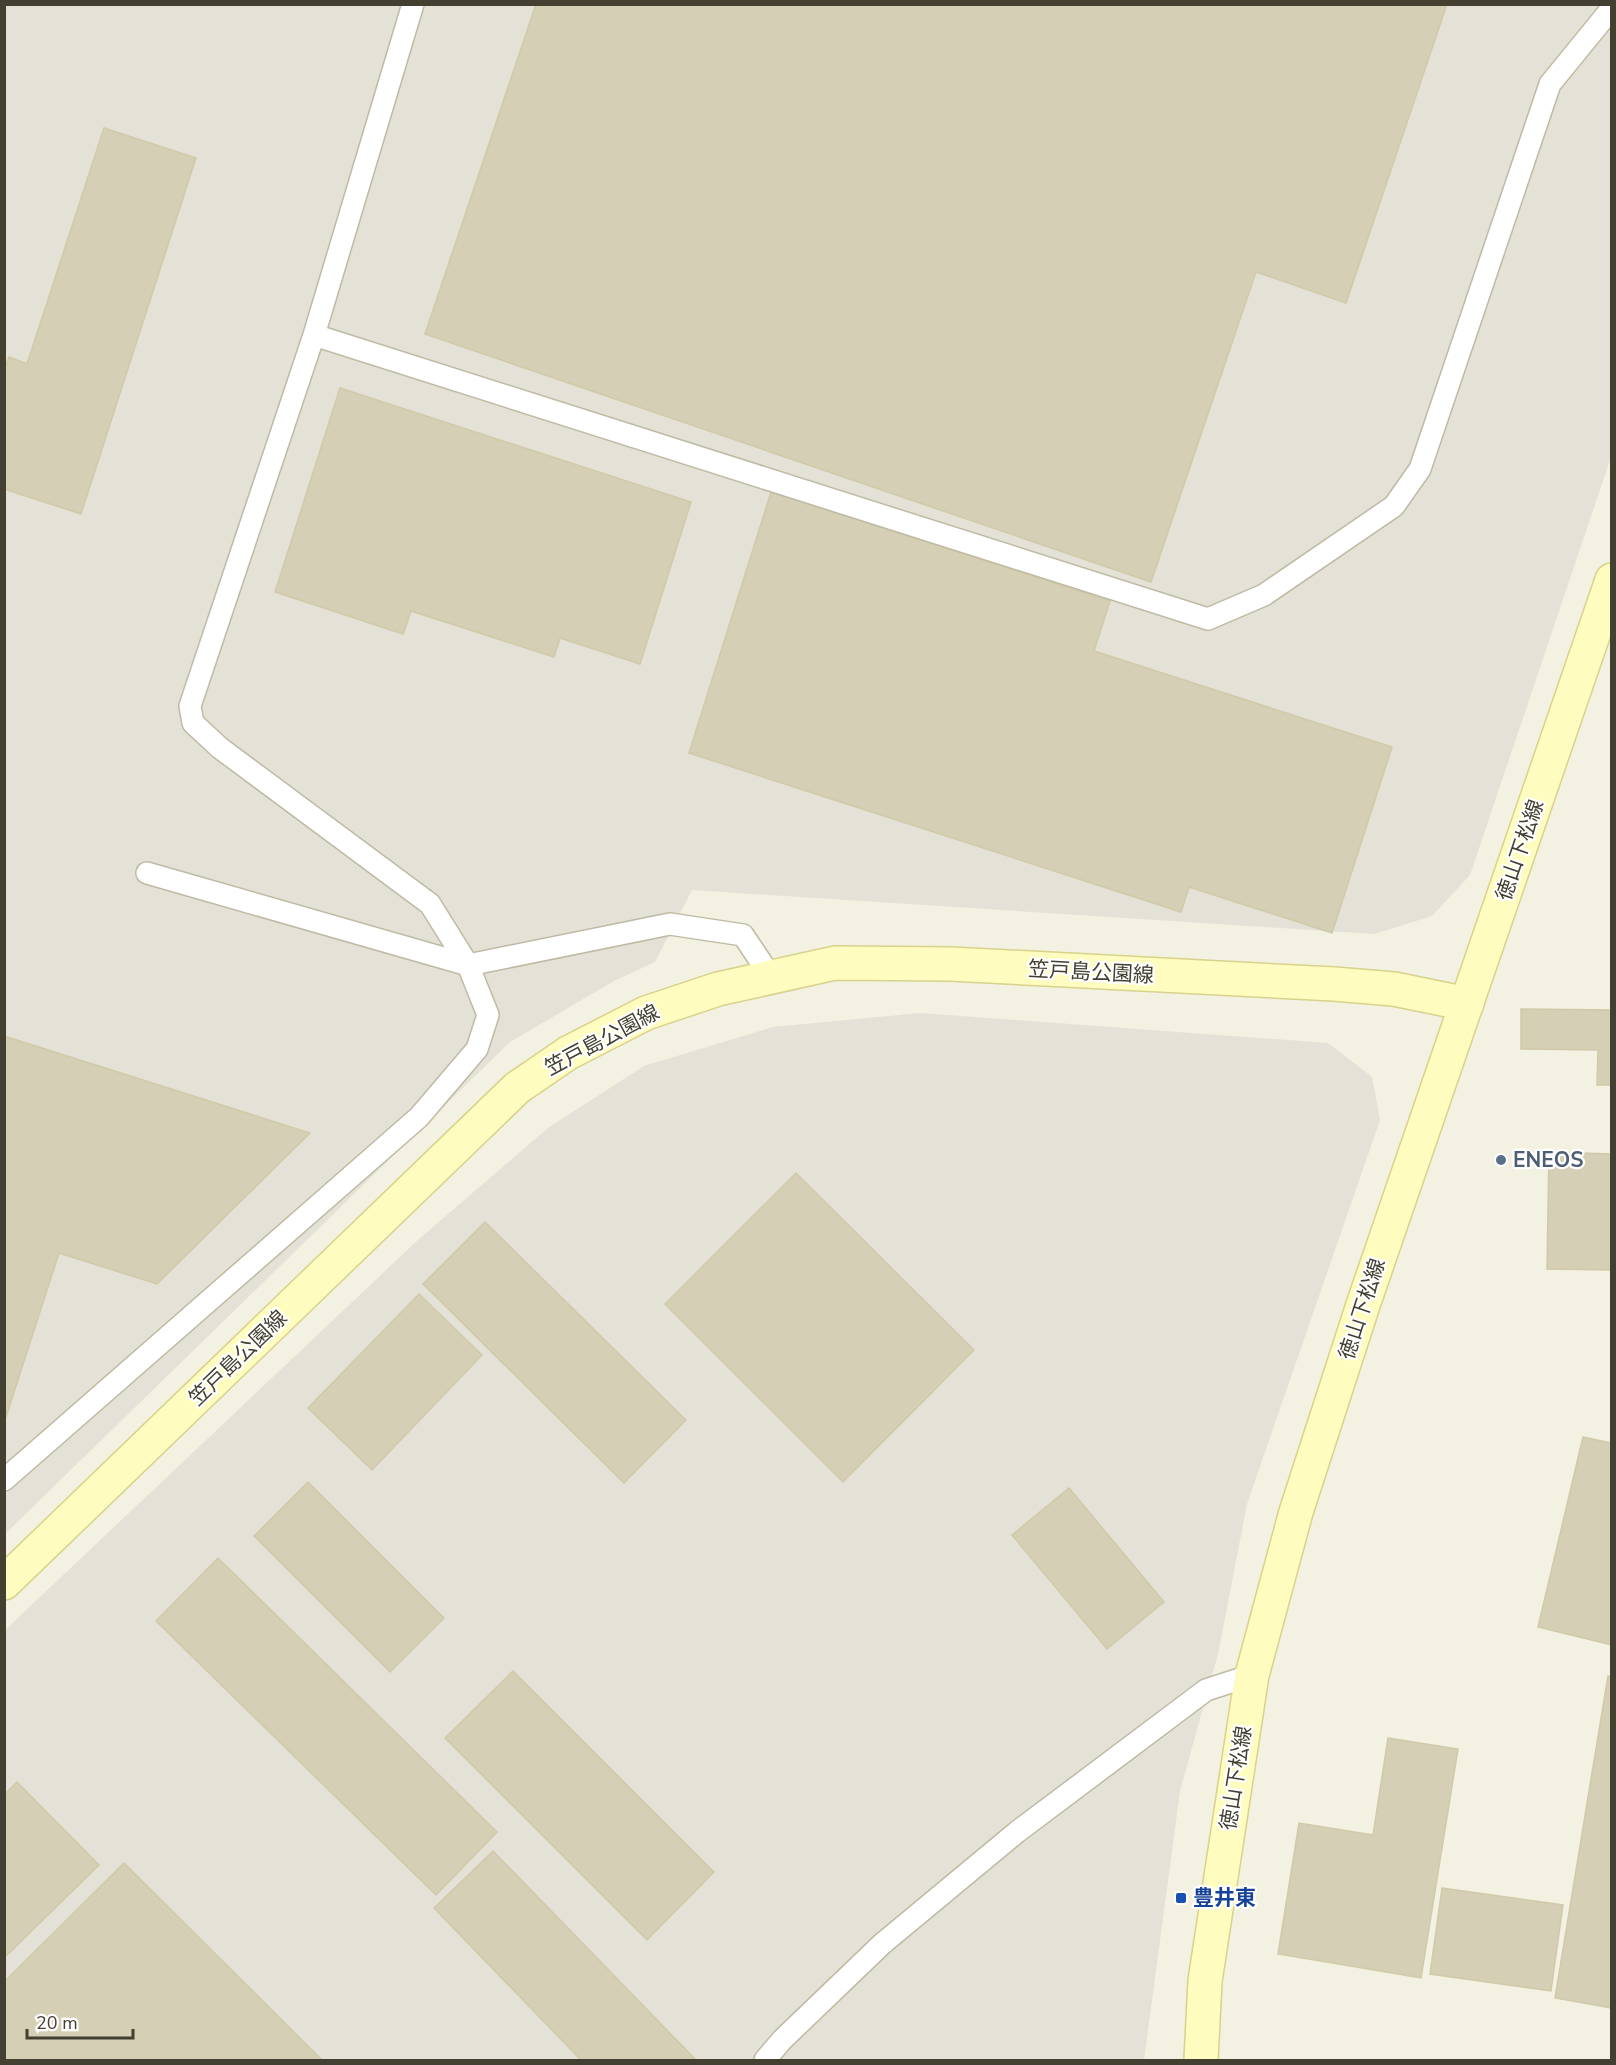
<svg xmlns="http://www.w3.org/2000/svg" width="1616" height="2065" font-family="'Nunito Sans','Noto Sans JP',sans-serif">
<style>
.industrial{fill:#e4e1d6}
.building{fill:#d4cfb5;stroke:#d1c9a8;stroke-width:1.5}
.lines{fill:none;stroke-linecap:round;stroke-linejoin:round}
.lane-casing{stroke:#bebaa3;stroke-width:24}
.secondary-casing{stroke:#d8d28b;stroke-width:36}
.lane{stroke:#fff;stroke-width:21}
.secondary{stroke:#fffcbf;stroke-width:33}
.service-dot{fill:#5c6f8a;stroke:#fff;stroke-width:2}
.transit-dot{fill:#1a4fb4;stroke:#fff;stroke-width:2}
.labels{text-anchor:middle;stroke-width:4.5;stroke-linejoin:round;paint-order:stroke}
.street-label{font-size:21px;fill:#444031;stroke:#fff}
.service-label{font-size:21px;font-weight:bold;fill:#4e5e75;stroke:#fff;text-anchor:start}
.transit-label{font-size:21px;font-weight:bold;fill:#164399;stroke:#fff;text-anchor:start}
</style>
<rect width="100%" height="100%" fill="#f3f1e1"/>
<!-- industrial -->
<path class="industrial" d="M5 5H1611V457L1470 875 1432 916 1374 934 692 890 655 962 614 981 510 1042 5 1534Z
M920 1013 1328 1043 1372 1077 1380 1120 1247 1504 1218 1654 1180 1791 1144 2060H5V1630L419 1239 548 1128 644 1066 773 1027Z"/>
<!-- building -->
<path class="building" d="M536 4H1447L1346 303 1256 272 1151 582 425 334Z
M104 128 196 158 81 514 4 489V371L9 357 27 364Z
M340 388 691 502 640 664 560 638 554 657 411 611 403 634 275 592Z
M771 492 1110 601 1094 651 1392 747 1332 933 1189 887 1181 912 689 753Z
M1521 1009 1612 1010V1085H1597L1598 1050 1521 1049Z
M4 1036 310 1133 157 1284 59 1253 4 1423Z
M1549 1152 1612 1154V1270L1547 1269Z
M796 1173 974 1350 843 1482 665 1304Z
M485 1222 686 1420 624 1483 423 1284Z
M419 1294 482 1355 372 1470 308 1408Z
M1583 1437 1612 1443V1645L1538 1627Z
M308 1482 444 1618 390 1672 254 1536Z
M1069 1488 1164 1602 1107 1649 1012 1535Z
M218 1558 497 1832 436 1895 156 1621Z
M513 1671 714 1872 647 1940 445 1738Z
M1608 1676 1612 1677V2008L1555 1998Z
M1388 1738 1458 1749 1421 1978 1278 1954 1299 1823 1373 1835Z
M17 1782 99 1865 4 1958V1795Z
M493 1851 696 2060H581L434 1908Z
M124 1863 322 2060H4V1982Z
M1442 1888 1563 1905 1551 1991 1430 1974Z"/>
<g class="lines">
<!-- lane casing -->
<g class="lane-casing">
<path id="lane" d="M314 335 413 4
M147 873 468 965 670 924 743 935 771 977
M4 1480 419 1117 477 1049 488 1015 468 965 430 904 220 748 193 723 190 706 314 335 1208 619 1264 595 1394 506 1420 469 1550 84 1612 8
M765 2060 782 2040 882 1944 1017 1832 1206 1690 1252 1675"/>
</g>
<!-- secondary casing -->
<g class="secondary-casing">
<path id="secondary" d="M4 1583 517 1088 568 1053 646 1013 718 989 835 963 951 964 1334 984 1394 989 1467 1004
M1201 2060 1205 1981 1252 1675 1296 1512 1363 1305 1612 580"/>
</g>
<!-- lane -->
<use href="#lane" class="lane"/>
<!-- secondary -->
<use href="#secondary" class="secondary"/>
</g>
<!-- markers -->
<circle class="service-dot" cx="1501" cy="1160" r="6"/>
<rect class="transit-dot" x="1175" y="1892" width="12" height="12" rx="3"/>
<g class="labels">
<!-- street labels -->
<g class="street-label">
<text transform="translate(1520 850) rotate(-71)" y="7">徳山下松線</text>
<text transform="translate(1091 972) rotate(3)" y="7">笠戸島公園線</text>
<text transform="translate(602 1040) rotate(-28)" y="7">笠戸島公園線</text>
<text transform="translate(1362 1309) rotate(-72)" y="7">徳山下松線</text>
<text transform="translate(238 1358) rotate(-44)" y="7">笠戸島公園線</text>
<text transform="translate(1236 1778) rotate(-81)" y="7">徳山下松線</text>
</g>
<!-- service labels -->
<g class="service-label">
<text x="1513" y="1167">ENEOS</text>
</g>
<!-- transit labels -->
<g class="transit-label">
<text x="1193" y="1905">豊井東</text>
</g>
</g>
<!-- border -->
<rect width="1616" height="2065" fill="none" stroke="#444031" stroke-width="12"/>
<!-- scale -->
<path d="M27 2029v9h106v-9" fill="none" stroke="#444031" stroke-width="3"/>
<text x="36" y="2029" font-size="18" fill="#444031" stroke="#ffffff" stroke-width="4.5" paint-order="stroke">20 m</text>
</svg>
